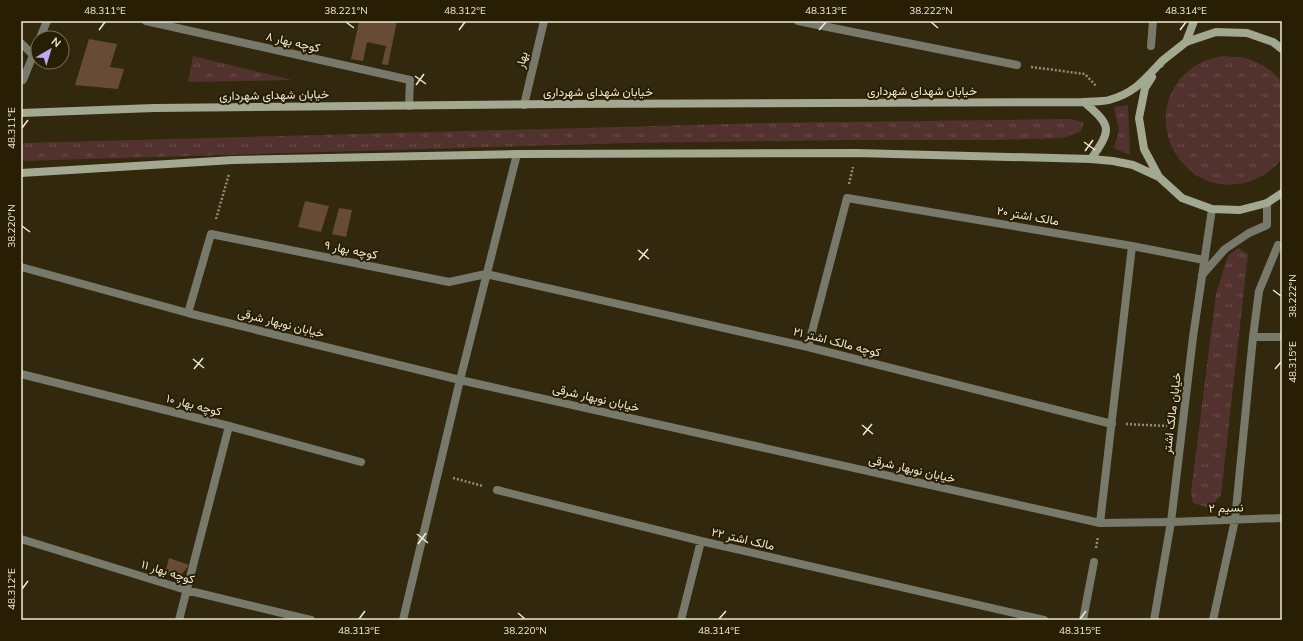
<svg xmlns="http://www.w3.org/2000/svg" width="1303" height="641" font-family="Mulish,Vazirmatn,sans-serif">
<style>
.grass{fill:url(#grass-tufts)}
.building{fill:#674b35}
.lines{fill:none;stroke-linecap:round;stroke-linejoin:round}
.path{stroke:#958d77;stroke-width:2.5;stroke-dasharray:2 2;stroke-linecap:butt}
.minor{stroke:#777a6b;stroke-width:8}
.tertiary{stroke:#777a6b;stroke-width:8}
.secondary{stroke:#a3a890;stroke-width:8}
.ticks{fill:none;stroke:#f0e9d9;stroke-width:1.5}
.labels{text-anchor:middle;stroke-width:4;stroke-linejoin:round;paint-order:stroke}
.street-label{font-size:12px;fill:#f0e9d9;stroke:#281e03}
.neatline{fill:none;stroke:#f0e9d9;stroke-width:1.5}
.ticks-label{font-size:10px;text-anchor:middle;fill:#f0e9d9}
</style>
<defs>
<pattern id="grass-tufts" width="24" height="20" patternUnits="userSpaceOnUse"><rect width="24" height="20" fill="#52322e"/><path d="M3 7l-1-3M5 7V3M7 7l1-3M15 17l-1-3M17 17v-4M19 17l1-3" fill="none" stroke="#6b504c"/></pattern>
</defs>
<rect width="100%" height="100%" fill="#32280d"/>
<!-- grass -->
<path class="grass" d="M193 56 292 80 188 82Z
M1223 56C1229 57 1236 57 1242 57 1256 60 1275 71 1282 83V158C1272 172 1255 182 1239 184 1227 185 1214 185 1203 179 1155 154 1152 87 1202 62 1208 59 1216 58 1223 56Z
M1128 105 1130 155 1114 148 1119 130 1114 107Z
M1069 119 1084 122 1081 131 1063 138 997 140H850L627 143 21 161V143L766 123Z
M1238 248 1248 254 1221 495 1210 508 1193 503 1191 492 1216 294 1228 256Z"/>
<!-- building -->
<path class="building" d="M359 21H397L388 65 382 64 386 46 367 42 363 61 351 59Z
M89 39 117 44 110 67 124 69 118 89 75 85Z
M305 201 329 206 321 232 298 227Z
M339 208 352 210 346 237 332 234Z
M169 558 189 565 182 574 173 577 165 574Z"/>
<g class="lines">
<!-- path -->
<path class="path" d="M1031 67 1085 74 1096 86
M849 184 853 167
M216 219 229 174
M1126 424 1167 426
M453 478 483 486
M1096 548 1098 537"/>
<!-- minor -->
<path class="minor" d="M146 21 410 80 409 106
M798 21 1017 65
M40 38 47 21
M21 43 33 55
M1151 46 1153 21
M21 80H23L38 43
M524 105 544 21
M21 267 188 313 460 380 1100 523 1171 522 1282 518
M188 313 211 234 449 282 486 274 808 347 1112 424
M1253 337H1282
M808 347 847 198 1132 246 1204 260
M21 374 229 426 361 462
M497 490 701 541 1044 620
M1100 523 1132 246
M21 539 186 590 311 620
M179 620 229 426
M403 620 460 380 517 154
M681 620 701 541
M1083 620 1094 562
M1213 620 1235 520 1253 337 1259 291 1278 245"/>
<!-- tertiary -->
<path class="tertiary" d="M1202 275 1225 249 1249 233 1267 225V203
M1154 620 1171 522 1193 337 1212 209"/>
<!-- secondary -->
<path class="secondary" d="M1186 42 1194 21
M1160 64 1162 61 1186 42 1216 32 1247 33 1273 42 1282 49
M1152 77 1145 88 1139 118 1144 149 1159 177 1182 198 1212 209 1240 210 1267 203 1282 193
M1084 102C1112 126 1112 129 1091 159
M21 113 154 108 556 104 1084 102C1092 101 1102 102 1109 100 1135 93 1145 79 1162 61
M21 173 233 160 517 154 856 153 1091 159 1113 161 1133 165 1159 177"/>
</g>
<!-- ticks -->
<path class="ticks" d="M346 22 354 28M931 22 938 28M99 30 105 22M459 30 465 22M819 30 826 22M1180 30 1186 22M415 76 426 84M416 85 424 74M22 128 28 120M1084 142 1095 150M1085 151 1093 140M22 226 30 232M638 250 649 259M639 260 648 249M1273 290 1281 296M193 359 204 368M194 369 203 358M1275 369 1281 362M862 425 873 434M863 435 872 424M417 534 428 543M418 544 426 533M22 589 28 581M518 613 525 619M359 619 365 611M719 619 726 611M1080 619 1086 611"/>
<g class="labels">
<!-- street labels -->
<g class="street-label">
<text transform="translate(293 42) rotate(13)" y="4">کوچه بهار ۸</text>
<text transform="translate(522 60) rotate(-76)" y="4">بهار</text>
<text x="922" y="95">خیابان شهدای شهرداری</text>
<text x="598" y="96">خیابان شهدای شهرداری</text>
<text transform="translate(274 95) rotate(-1)" y="4">خیابان شهدای شهرداری</text>
<text transform="translate(1028 216) rotate(10)" y="4">مالک اشتر ۲۰</text>
<text transform="translate(351 250) rotate(11)" y="4">کوچه بهار ۹</text>
<text transform="translate(281 323) rotate(14)" y="4">خیابان نوبهار شرقی</text>
<text transform="translate(837 342) rotate(14)" y="4">کوچه مالک اشتر ۲۱</text>
<text transform="translate(596 398) rotate(13)" y="4">خیابان نوبهار شرقی</text>
<text transform="translate(194 405) rotate(14)" y="4">کوچه بهار ۱۰</text>
<text transform="translate(1172 413) rotate(-83)" y="4">خیابان مالک اشتر</text>
<text transform="translate(912 469) rotate(13)" y="4">خیابان نوبهار شرقی</text>
<text transform="translate(1226 508) rotate(-2)" y="4">نسیم ۲</text>
<text transform="translate(743 539) rotate(13)" y="4">مالک اشتر ۲۲</text>
<text transform="translate(168 572) rotate(17)" y="4">کوچه بهار ۱۱</text>
</g>
</g>
<!-- border -->
<rect width="1303" height="641" fill="none" stroke="#281e03" stroke-width="44"/>
<!-- north arrow -->
<g transform="translate(50 50) rotate(38)"><circle r="19" fill="#281e03" stroke="#786f59"/>
<path d="M0-3L7 15L0 10L-7 15Z" fill="#c1a8f3"/>
<text y="-6" font-size="11" font-weight="bold" text-anchor="middle" fill="#f0e9d9">N</text>
</g>
<rect x="22" y="22" width="1259" height="597" class="neatline"/>
<g class="ticks-label">
<text x="105" y="14">48.311°E</text>
<text x="346" y="14">38.221°N</text>
<text x="465" y="14">48.312°E</text>
<text x="826" y="14">48.313°E</text>
<text x="931" y="14">38.222°N</text>
<text x="1186" y="14">48.314°E</text>
<text transform="translate(11 128) rotate(-90)" y="4">48.311°E</text>
<text transform="translate(11 226) rotate(-90)" y="4">38.220°N</text>
<text transform="translate(1292 296) rotate(-90)" y="4">38.222°N</text>
<text transform="translate(1292 362) rotate(-90)" y="4">48.315°E</text>
<text transform="translate(11 589) rotate(-90)" y="4">48.312°E</text>
<text x="359" y="634">48.313°E</text>
<text x="525" y="634">38.220°N</text>
<text x="719" y="634">48.314°E</text>
<text x="1080" y="634">48.315°E</text>
</g>
</svg>
